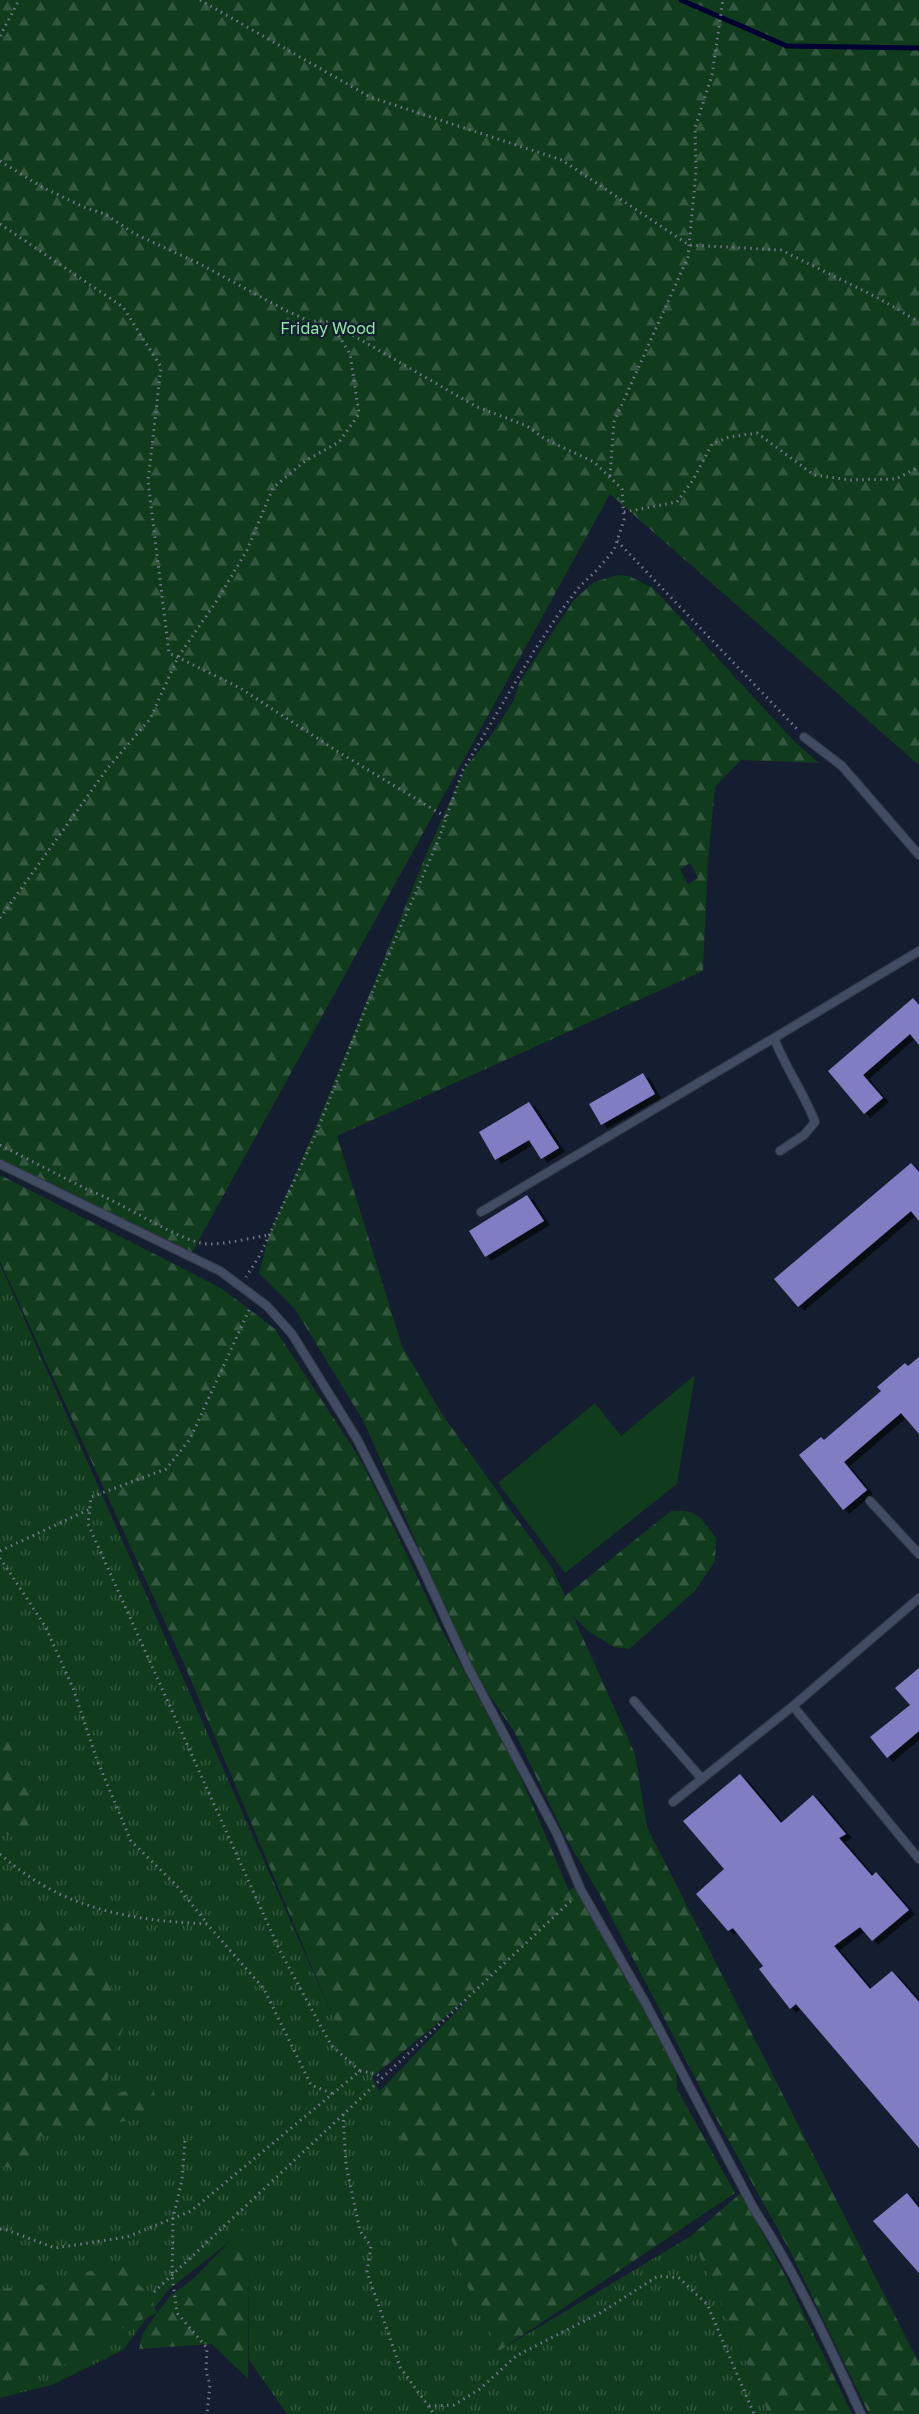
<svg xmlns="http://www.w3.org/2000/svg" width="919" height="2414" font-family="'Golos Text',sans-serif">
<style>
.grass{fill:url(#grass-tufts)}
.forest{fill:url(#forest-firs);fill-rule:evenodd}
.garden{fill:#103b1c}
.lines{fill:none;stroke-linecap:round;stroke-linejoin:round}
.stream{stroke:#000032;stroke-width:5}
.building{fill:#817dc3;filter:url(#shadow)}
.lane-casing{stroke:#343848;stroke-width:10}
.path{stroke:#707788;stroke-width:3;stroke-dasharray:1.5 4.5;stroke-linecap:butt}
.lane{stroke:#414b61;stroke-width:8}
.labels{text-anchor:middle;stroke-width:4.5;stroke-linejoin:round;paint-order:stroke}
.park-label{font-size:16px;fill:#8de8a0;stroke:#151d30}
</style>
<defs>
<pattern id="grass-tufts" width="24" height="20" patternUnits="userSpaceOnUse" patternTransform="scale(1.5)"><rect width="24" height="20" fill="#103b1c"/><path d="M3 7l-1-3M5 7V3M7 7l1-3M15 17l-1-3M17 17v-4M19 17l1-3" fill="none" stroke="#32573e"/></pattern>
<pattern id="forest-firs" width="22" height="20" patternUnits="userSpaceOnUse" patternTransform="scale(1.5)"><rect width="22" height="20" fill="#103b1c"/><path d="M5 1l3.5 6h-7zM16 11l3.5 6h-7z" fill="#32573e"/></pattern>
<filter id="shadow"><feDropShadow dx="6" dy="4" stdDeviation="0" flood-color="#0009"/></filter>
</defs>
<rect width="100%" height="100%" fill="#151d30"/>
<!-- grass -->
<path class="grass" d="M0 1264 333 2017 372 2077 456 2249 461 2273 499 2351 691 2236 769 2414H287L249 2360 248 2235 233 2239 168 2290 123 2350 54 2384 0 2398Z"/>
<!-- forest -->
<path class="forest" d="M0 0H919V765L610 494 190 1256 0 1164Z
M618 575 629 576 653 588 794 741 819 763 741 760 715 787 708 861 703 971 337 1136 402 1346 442 1414 552 1568 565 1596 671 1511C699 1509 700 1517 716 1538L715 1561 695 1591 629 1649 614 1647 588 1631 573 1616 635 1754 647 1827 919 2363V2414H869L790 2251 716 2118 601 1897 565 1836 515 1733 470 1666 364 1422 295 1309 259 1273 270 1232 313 1134 428 850 465 768 490 737 514 700 519 683 574 600 594 582ZM690 863 698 878 688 884 680 869Z
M0 1175 221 1288 275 1329 357 1454 381 1500 443 1632 519 1773 569 1891 574 1887 676 2065 677 2089 735 2193 499 2351 461 2273 456 2249 378 2093 471 1996 372 2077 333 2017 185 1666 0 1261Z
M0 1722 14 1748V1779L40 1800 37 1845 0 1832Z
M30 1919 69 1923 108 1980 125 2022 113 2057 103 2097 152 2084 160 2115 41 2136 22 2170 0 2166V1924Z
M741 2193 786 2277 852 2414H769L691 2236Z
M243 2228 249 2231 248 2379 212 2344 139 2349 142 2335 157 2313 119 2330 97 2351 87 2357 52 2369 0 2382V2289L39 2285 123 2262H137L152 2268 138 2284 149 2294 157 2313 171 2295 191 2281Z"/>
<!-- garden -->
<path class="garden" d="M695 1375 677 1484 565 1573 498 1483 595 1403 621 1436Z"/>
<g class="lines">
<!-- stream -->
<path class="stream" d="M681 0 787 46 919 48"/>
</g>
<!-- building -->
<path class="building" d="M913 998 919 1005V1045L910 1034 863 1075 883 1098 864 1114 828 1071Z
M643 1073 655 1094 601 1125 589 1104Z
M529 1102 559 1148 541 1159 529 1140 495 1160 479 1132Z
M911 1163 919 1172V1221L911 1211 798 1307 774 1279Z
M527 1195 544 1221 485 1257 469 1231Z
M919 1357V1434L901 1413 844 1462 867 1490 843 1510 799 1455 821 1437 824 1440 881 1391 877 1387 905 1363 908 1366Z
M919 1668V1731L887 1758 870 1737 910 1705 895 1688Z
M740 1774 781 1823 813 1795 846 1834 839 1838 872 1876 876 1872 909 1910 872 1941 860 1927 834 1946 870 1989 892 1971 919 2002V2148L796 2004 790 2009 759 1969 763 1966 733 1928 728 1931 696 1894 724 1869 683 1821Z
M907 2193 919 2208V2273L873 2221Z"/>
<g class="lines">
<!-- lane casing -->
<g class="lane-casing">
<path id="lane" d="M804 737 842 766 919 855
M780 1151 804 1135 815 1122C804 1093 785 1067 774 1038L919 951
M0 1164 220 1271 267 1306 292 1334 357 1439 418 1559 468 1667 557 1834 581 1890 646 2004 754 2209C796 2274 829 2344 861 2414
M481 1212 774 1038
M870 1501 919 1554
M634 1701 702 1779
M793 1706 919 1859
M673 1802 793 1706 919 1598"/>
</g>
<!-- path -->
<path class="path" d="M200 0 370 97 562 160 689 245 781 250 880 299 919 322
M0 36 19 0
M0 161 42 187 86 208 105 214 135 234 200 264 285 310 309 321 330 322 475 406 527 426 545 439 594 462 622 489 624 520 614 550 597 570 580 586 560 612 534 651 463 770 438 841 368 1002 317 1131 260 1255 246 1277
M0 224 123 307 161 367 148 481 169 653 240 688 340 753 446 817
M610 476 614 422 688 257 696 171 695 128 712 75 723 0
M624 512 677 502 693 480 712 444 729 437 757 433 814 475 850 480 896 479 919 467
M617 541 797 729
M0 918 107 769 150 719 178 657 218 599 247 550 273 488 305 461 339 442 359 414 350 354 331 323
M0 1145 90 1191C121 1201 182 1244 209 1244 228 1244 250 1238 269 1235
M0 1551 90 1509
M0 1558 45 1626 73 1688 97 1760 131 1841 176 1885 207 1923
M0 1854C62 1909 127 1920 207 1924L264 1989 311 2085 333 2094
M360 2071 377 2074 381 2078
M343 2114 346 2165 360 2231 371 2246 367 2272 400 2367 434 2414
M185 2141 182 2180 173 2218 172 2275 177 2313 207 2348 206 2371 210 2385 207 2414
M0 2229H4L55 2248 127 2237 191 2211 360 2071 331 2045 280 1951 88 1524 91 1497 166 1469 190 1439 250 1308
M154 2292 574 1898
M429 2406 454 2405 480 2389 516 2356 600 2313 658 2276 679 2278 707 2304 754 2414"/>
<!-- lane -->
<use href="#lane" class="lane"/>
</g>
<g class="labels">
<!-- park labels -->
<g class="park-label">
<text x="328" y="334">Friday Wood</text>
</g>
</g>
</svg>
